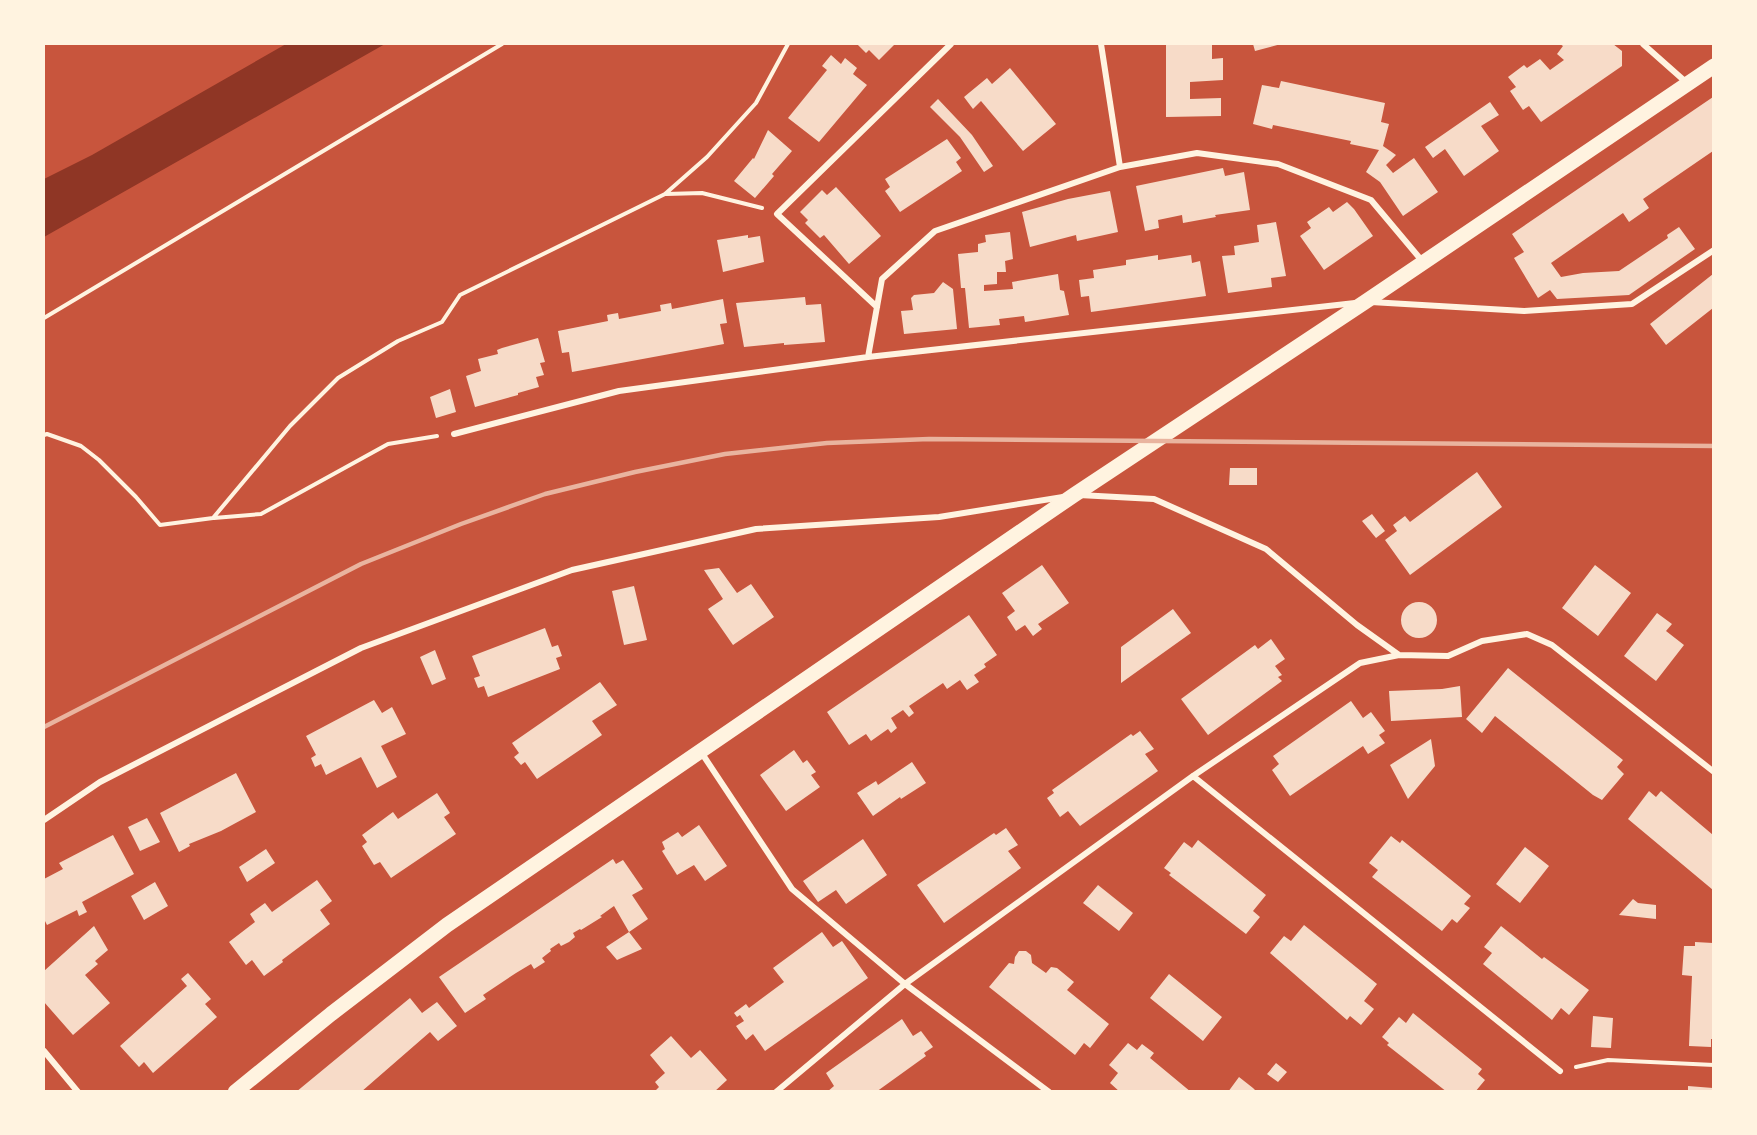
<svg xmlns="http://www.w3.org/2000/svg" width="1757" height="1135" font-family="Cabin,sans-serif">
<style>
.water{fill:#8f3625}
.building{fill:#f7dbc8}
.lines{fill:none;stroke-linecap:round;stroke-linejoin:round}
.path{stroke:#fff3e0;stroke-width:4}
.minor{stroke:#fff3e0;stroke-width:6}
.primary{stroke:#fff3e0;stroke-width:15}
.rail{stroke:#e9b49f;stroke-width:4.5}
</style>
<rect width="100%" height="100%" fill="#c8553d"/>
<!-- water -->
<path class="water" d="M286 44H385L44 237V179L92 155Z"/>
<!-- building -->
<path class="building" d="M857 44H895L879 60 869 50 866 53Z
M1166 44H1212V59L1223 58V80L1190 82V99L1221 98V116L1166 117Z
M1253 44H1281L1255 51Z
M1560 44H1613L1622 51V66L1541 122 1529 106 1523 110 1510 91 1516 87 1508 77 1524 65 1527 68 1540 59 1550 70 1564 60 1557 54 1563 46Z
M831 55 841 64 845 58 857 68 853 74 867 85 819 142 788 118 827 70 822 66Z
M1010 68 1056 124 1023 151 981 101 973 109 964 97 987 78 992 84Z
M1281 81 1385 103 1381 122 1389 124 1383 146 1396 155 1386 165 1393 173 1414 158 1438 192 1403 216 1380 182 1366 172 1379 150 1350 144 1351 141 1273 125 1272 129 1253 124 1262 85 1279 88Z
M1713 97V151L1643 199 1649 208 1629 222 1623 213 1551 263 1561 277 1583 273 1619 271 1668 238 1667 235 1679 227 1695 249 1629 295 1557 299 1550 290 1538 298 1514 258 1524 252 1512 234Z
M938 99 972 135 993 166 984 172 960 137 930 107Z
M1490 102 1499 115 1481 126 1499 151 1464 176 1445 149 1433 158 1425 147Z
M768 130 792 151 772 174 774 176 755 198 734 181 753 158 754 159Z
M947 139 961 158 956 162 962 171 900 212 885 191 890 187 885 179Z
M1223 168 1225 176 1244 172 1250 210 1215 215 1216 217 1183 223 1182 215 1158 220 1159 228 1145 231 1136 186Z
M836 187 881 236 849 264 824 235 820 238 805 223 808 220 800 212 822 190 827 195Z
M1110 191 1118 232 1077 241 1076 235 1030 247 1022 212 1068 199Z
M1347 202 1354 209 1373 236 1324 270 1300 236 1311 228 1307 222 1329 207 1333 212Z
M1276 222 1286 276 1271 278 1272 287 1228 293 1222 256 1235 255 1234 246 1259 242 1257 225Z
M1010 232 1013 259 1005 261 1006 272H997V284L984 285V291L1013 289 1012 282 1058 274 1060 290 1064 291 1069 315 1025 322 1024 316 999 319 1000 325 969 328 965 288H961L958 254 978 252V244L986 242 985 235Z
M748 235V238L760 236 764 262 723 272 717 240Z
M1158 255V260L1191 255 1192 263 1200 261 1206 296 1091 312 1089 296 1081 297 1079 280 1094 278 1093 270 1126 265V260Z
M1713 274V308L1666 345 1650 324Z
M943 282 953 289 957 329 904 334 901 311 913 310 911 298 914 295 934 293Z
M805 297 806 305 821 304 825 342 784 345V343L744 347 736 303Z
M723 299 727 323 720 324 724 344 572 372 569 352 562 353 558 331 608 321 607 315 612 314 618 313 619 319 661 311 660 305 671 303 672 309Z
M538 338 545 362 540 363 544 375 536 377 539 387 518 393V395L475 407 466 376 481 371 478 359 498 354 497 350 502 348Z
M450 389 456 412 436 418 430 397Z
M1230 468H1257V485H1229Z
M1477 472 1502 507 1410 575 1385 540 1397 531 1393 525 1405 516 1410 522Z
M1372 514 1385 531 1376 538 1362 521Z
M1042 565 1069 603 1038 624 1042 629 1033 636 1025 625 1016 631 1007 617 1015 611 1002 593Z
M1595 565 1631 593 1598 636 1562 608Z
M719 568 737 593 751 584 774 617 733 645 708 609 723 599 704 570Z
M634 586 647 640 624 645 612 591Z
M1401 620a18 18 0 1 1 36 0a18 18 0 1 1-36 0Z
M1173 609 1191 633 1121 683V647Z
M1657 613 1672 624 1666 631 1684 645 1656 681 1624 656Z
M969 615 997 655 984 664 986 667 974 675 979 682 967 690 960 680 947 689 943 683 909 706 914 713 909 717 903 710 891 718 897 728 891 733 888 729 871 741 866 734 849 745 827 712Z
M545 628 552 647 558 645 562 656 556 658 560 669 488 697 484 686 478 688 474 678 480 676 472 656Z
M1271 639 1285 659 1275 666 1282 675 1278 677 1282 681 1208 735 1181 699 1255 645 1258 649Z
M435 650 446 679 432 685 420 657Z
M1508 668 1623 760 1617 767 1624 774 1602 800 1593 795 1495 716 1482 733 1466 719Z
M600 682 617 705 592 721 602 735 537 779 525 762 521 765 514 757 519 753 512 743Z
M1460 686 1462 717 1391 721 1389 691 1442 689Z
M374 700 382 713 392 707 406 734 381 746 397 777 377 788 361 757 326 775 321 764 315 767 311 758 316 755 306 736Z
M1351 701 1363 718 1371 712 1385 731 1379 735 1385 743 1368 754 1363 746 1290 796 1272 770 1279 764 1273 756Z
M1140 731 1154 749 1145 754 1158 771 1080 826 1068 811 1060 817 1047 798 1054 793 1052 790 1131 734 1133 736Z
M1431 739 1435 766 1408 799 1390 765Z
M794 750 803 763 807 760 816 772 811 775 820 787 786 811 760 775Z
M912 762 926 783 901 799 900 797 873 816 857 793 876 781 878 785Z
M236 773 256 812 221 831 189 844 190 846 179 852 160 813Z
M1649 791 1656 797 1661 791 1713 835V890L1628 819Z
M437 793 450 813 444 817 456 834 391 878 380 862 374 865 362 846 367 842 362 835 393 812 398 819Z
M147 818 160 842 140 851 128 827Z
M699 825 727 866 705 881 694 865 677 875 662 851 665 849 662 842 678 832 682 837Z
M1006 828 1018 845 1008 851 1021 868 944 923 917 885 994 833 996 835Z
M113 835 134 874 82 902 87 912 79 916 77 910 47 925 45 921H44V879L63 869 59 863Z
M1391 836 1400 843 1402 840 1471 896 1464 904 1470 908 1457 923 1452 919 1442 931 1372 877 1378 870 1369 863Z
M863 839 887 875 846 904 836 890 818 902 803 881Z
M1198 840 1266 895 1253 911 1260 917 1246 934 1169 875 1171 873 1164 868 1184 842 1192 848Z
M1525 847 1549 866 1520 903 1496 884Z
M266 849 275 863 247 882 239 867Z
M613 859 616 864 623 860 643 889 632 895 648 919 629 932 614 906 600 916 602 917 581 930 580 929 573 933 575 937 569 942 561 946 559 943 550 949 551 951 542 958 545 962 534 969 531 964 516 973 483 995 486 999 465 1013 439 977Z
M317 880 332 901 320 910 330 924 282 960 283 962 264 976 252 960 246 965 229 942 255 922 250 914 265 903 272 912Z
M155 882 168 906 144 920 131 896Z
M1098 885 1133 913 1119 931 1083 903Z
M1633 899 1638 903 1656 905V919L1619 915Z
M1304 925 1377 984 1364 1001 1374 1009 1361 1025 1350 1016 1347 1020 1270 953 1284 936 1291 941Z
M94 926 108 950 95 961 98 964 85 975 110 1003 73 1035 44 1002V971Z
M1501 926 1542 959 1544 957 1589 990 1569 1015 1561 1008 1552 1020 1483 964 1492 953 1484 947Z
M629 932 642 949 617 960 606 947Z
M822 932 833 947 842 941 868 978 765 1051 753 1034 746 1040 736 1026 744 1021 740 1015 737 1017 734 1013 746 1004 749 1008 784 982 773 968Z
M1695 942 1713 943V1039H1711V1047L1689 1046 1692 976 1682 975 1684 946H1695Z
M1019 951H1026L1031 955 1032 963 1046 973 1051 967 1057 968 1074 982 1067 990 1109 1024 1090 1048 1084 1043 1075 1055 989 987 1009 963 1014 964 1015 957Z
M188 973 211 999 205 1004 217 1017 153 1073 144 1062 139 1067 120 1046 187 986 181 979Z
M1169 974 1222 1017 1203 1041 1150 998Z
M410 998 422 1013 437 1002 457 1026 438 1041 430 1032 361 1092H296Z
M1413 1013 1482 1069 1478 1074 1485 1080 1475 1092H1447L1387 1045 1389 1043 1382 1037 1399 1017 1406 1023Z
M1593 1016 1613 1018 1611 1048 1591 1047Z
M902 1019 913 1036 921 1031 933 1047 924 1053 926 1056 876 1092H827L834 1086 826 1073Z
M671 1036 691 1058 700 1050 727 1080 714 1092H654L659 1087 655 1082 665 1073 650 1055Z
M1128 1043 1137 1050 1142 1044 1154 1053 1150 1058 1191 1092H1120L1110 1083 1118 1073 1109 1065Z
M1276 1063 1287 1072 1278 1082 1267 1074Z
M1239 1077 1253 1088 1257 1092H1228Z
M1688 1086 1713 1088V1092H1688Z"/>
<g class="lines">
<!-- path -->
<path class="path" d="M666 194 702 193 762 208
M44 318 502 44
M44 435 47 434 81 446 99 460 136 497 160 525 213 518 290 426 338 378 398 341 442 322 460 295 665 194 707 157 756 103 788 44
M214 518 261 514 388 444 437 436
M1576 1067 1608 1060 1714 1065"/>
<!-- minor -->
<path class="minor" d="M1101 44 1120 167
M1643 44 1687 83
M1371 302 1524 311 1632 304 1714 250
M877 307 777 214 951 44
M868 357 882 279 935 231 1120 167 1197 153 1278 164 1371 200 1423 262
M454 434 619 391 868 357 1355 303
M1079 495 1154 499 1266 549 1357 625 1399 655
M701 752 792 889 905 984 1049 1092
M1193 776 1560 1071
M44 820 100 782 361 648 572 570 756 529 939 517 1063 497
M44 1051 78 1092
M776 1092 905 984 1193 776 1360 663 1399 655 1448 656 1482 641 1527 634 1552 645 1714 772"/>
<!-- primary -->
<path class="primary" d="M235 1092 331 1014 447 925 1074 495 1365 302 1714 66"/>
<!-- rail -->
<path class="rail" d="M44 727 361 564 461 524 545 494 635 472 725 454 827 443 929 439 1714 446"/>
</g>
<!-- border -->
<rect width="1757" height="1135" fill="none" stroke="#fff3e0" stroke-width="90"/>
</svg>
